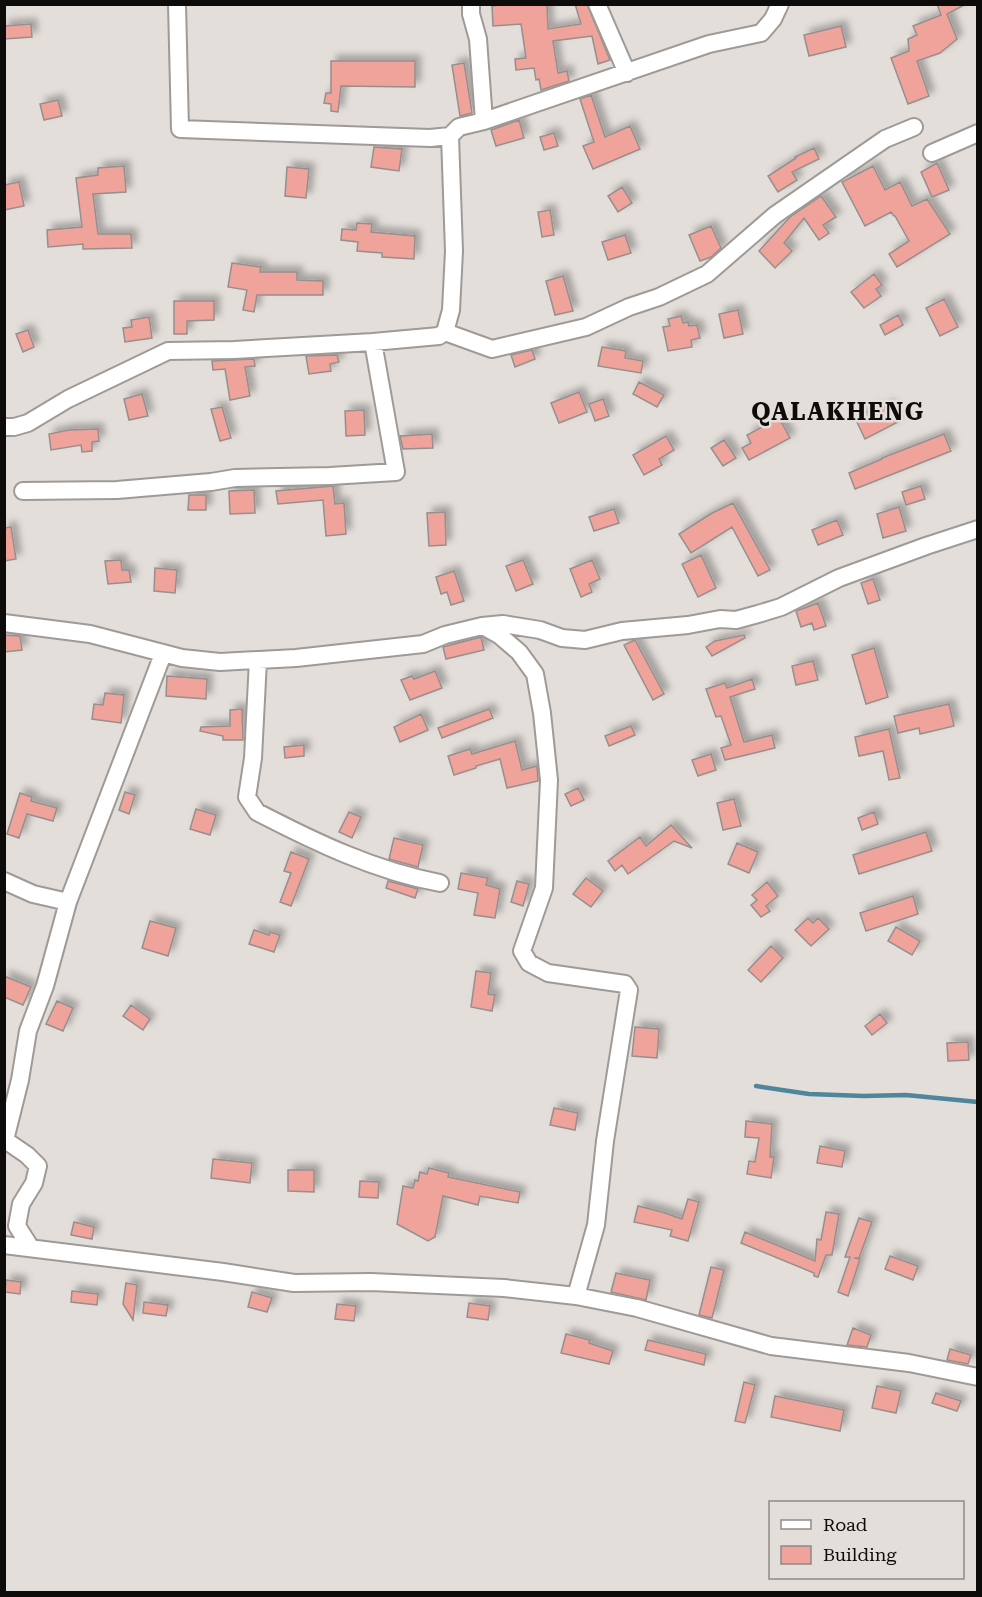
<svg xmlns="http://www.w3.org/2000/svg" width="982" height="1597" font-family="'Roboto Serif',serif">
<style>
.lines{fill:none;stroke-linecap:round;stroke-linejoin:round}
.stream{stroke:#4f869c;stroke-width:4.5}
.building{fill:#efa39b;stroke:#968f8e;stroke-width:1.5;filter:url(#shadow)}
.minor-casing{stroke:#9f9a96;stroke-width:20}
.minor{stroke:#fff;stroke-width:16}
.labels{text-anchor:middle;stroke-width:5;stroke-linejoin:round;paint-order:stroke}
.district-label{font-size:24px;font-weight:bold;letter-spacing:1.5px;fill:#0e0c0a;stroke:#e3deda}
</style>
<defs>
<filter id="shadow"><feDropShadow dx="5.5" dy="-5.5" stdDeviation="3" flood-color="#0004"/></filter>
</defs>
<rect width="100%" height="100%" fill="#e3deda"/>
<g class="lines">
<!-- stream -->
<path class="stream" d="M756 1086 809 1094 864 1096 906 1095 978 1102"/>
</g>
<!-- building -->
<path class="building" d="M508 4H547L548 29 581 24 575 4H587L610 60 598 64 592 36 553 41 558 73 567 71 569 81 541 90 539 79 536 80 534 68 516 70 515 59 526 58 521 24 493 26 492 6Z
M937 4H966L947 14 957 39 940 53 917 61 929 96 908 104 891 58 909 51 908 39 917 35 913 26 941 15Z
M31 24 32 37 4 39V26Z
M841 26 846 47 809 56 804 35Z
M331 61H415V87L341 86 338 112 331 111V104L324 103 326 93H331Z
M464 63 472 113 460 116 452 65Z
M591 95 605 137 630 126 640 149 593 169 583 146 594 142 580 99Z
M58 100 62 116 44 120 40 104Z
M519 120 524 138 496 146 491 130Z
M554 133 558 146 544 150 540 137Z
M374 147 402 149 399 171 371 167Z
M814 148 819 159 792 172 797 180 778 192 768 176 796 158 795 157Z
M937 163 949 190 932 197 921 172Z
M124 166 126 192 93 194 98 234H131L132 248 83 249V244L48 247 47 230 82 227 76 178 98 175V168Z
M873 166 885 190 900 182 912 206 927 199 950 234 897 267 889 254 909 241 895 216H894L891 212 865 226 842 182Z
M287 167 309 169 306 198 285 196Z
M19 182 24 206 4 210V185Z
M622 187 632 203 618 212 608 196Z
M821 196 836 217 823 225 829 233 819 240 804 218 784 243 792 251 775 268 759 251 790 217Z
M550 210 554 235 542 237 538 212Z
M357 223 372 224 371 232 415 236 414 259 382 257V253L357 251 358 242 341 240 342 229 356 230Z
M711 226 721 248 711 257 700 261 689 235Z
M625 235 631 253 608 260 602 242Z
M232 263 261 267 260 272H297V280L323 281V295H257L254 312 243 310 247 290 228 287Z
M874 274 882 285 876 289 881 296 864 308 851 292Z
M563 276 573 311 555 315 546 281Z
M944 299 958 327 940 336 926 308Z
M174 301H214V320L187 321V334H174Z
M738 310 743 334 724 338 719 314Z
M898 315 903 325 885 335 880 325Z
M681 316 683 323 688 322 689 326 697 325 700 338 691 340 692 347 668 351 663 327 670 326 668 319Z
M149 317 152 338 125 342 123 328 132 327 131 320Z
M28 330 34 347 23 352 16 334Z
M602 347 626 351 625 358 643 361 641 373 598 366Z
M532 350 535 359 515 367 511 355Z
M337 355 339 362 330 364 331 371 309 374 306 356Z
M254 359 255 366 245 367 250 396 230 400 225 369 213 370 212 361Z
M639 382 664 395 657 407 633 394Z
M579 392 587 412 559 423 551 403Z
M142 394 148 416 129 420 124 399Z
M603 399 609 416 595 421 589 404Z
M889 405 898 422 865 439 855 418 874 408 876 412Z
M222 407 231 438 220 441 211 409Z
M364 410 365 435 346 436 345 411Z
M779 418 790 438 749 460 742 448 751 443 747 435Z
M98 429 99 441 92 442V451L82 452 81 445 51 450 49 434 69 430Z
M432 434 433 448 403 449 400 436Z
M944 434 951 451 855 489 849 473 882 459V458Z
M666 436 674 450 659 459 662 465 644 475 633 455Z
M724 440 736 458 723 466 711 448Z
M333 486 335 504 344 503 346 534 326 536 323 500 278 504 276 491Z
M921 486 925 499 906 505 902 492Z
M254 490 255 513 230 514 229 491Z
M189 495H206V510H188Z
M733 503 770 570 758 576 732 527 691 553 679 534 712 513Z
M899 507 906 531 883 538 877 514Z
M614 509 619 523 594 531 589 517Z
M445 512 446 545 429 546 427 513Z
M837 520 843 535 818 545 812 530Z
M11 527 16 559 4 561V528Z
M701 555 716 588 698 597 682 564Z
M121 560 122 570H129L131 582 108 584 105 561Z
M523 560 533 584 516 591 506 566Z
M592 560 600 579 589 584 592 592 581 597 570 569Z
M155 568 177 570 175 593 154 591Z
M454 571 464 601 451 605 447 592 441 594 436 577Z
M873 579 880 600 868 604 861 583Z
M818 603 826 626 814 630 812 623 801 627 796 611Z
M4 635 20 636 22 650 4 652Z
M744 635 745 638 712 656 706 647 715 641Z
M481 637 484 650 446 659 443 647Z
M635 640 664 694 653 700 624 645Z
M874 648 888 697 866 704 852 655Z
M813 661 818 680 796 685 792 666Z
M435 671 442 688 410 700 401 680 412 676 414 679Z
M167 676 207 679 206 699 166 696Z
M752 679 755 689 730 697 744 742 772 735 775 748 725 760 721 748 731 745 721 716 716 717 706 689 725 683 727 688Z
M105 693 124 695 121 723 92 719 94 704 103 705Z
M949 704 954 726 920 734 919 728 898 733 894 716Z
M242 709 243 740H223V736L200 731 201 727 230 726V710Z
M489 709 493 718 442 738 438 728Z
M421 714 428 730 400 742 394 727Z
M631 726 635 735 609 746 605 736Z
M889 729 900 778 889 780 883 751 859 756 855 737Z
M515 741 522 770 537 766 538 781 507 788 500 759 476 766V768L454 775 448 756 470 749 472 754Z
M304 745V756L285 758 284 747Z
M711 754 716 770 698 776 692 760Z
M578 788 584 800 571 806 565 794Z
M125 792 135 795 129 814 119 810Z
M20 793 32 797 31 801 57 808 53 821 27 814 19 838 7 834Z
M734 799 741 826 723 830 717 803Z
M196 809 216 815 210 835 190 829Z
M349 812 361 817 352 838 339 832Z
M874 812 878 824 862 830 858 818Z
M671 825 692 848 674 841 628 874 622 865 615 871 608 861 640 837 646 846Z
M926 832 932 851 859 874 853 855Z
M394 838 423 845 418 867 389 859Z
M737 843 758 852 749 873 728 864Z
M291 852 309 859 291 906 280 902 291 873 284 871Z
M461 873 488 878 486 885 500 889 495 918 474 915 478 893 458 889Z
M586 878 603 891 591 907 573 894Z
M388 881 418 889 415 898 386 888Z
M517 881 529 884 523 906 511 902Z
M767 882 778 896 766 906 770 911 761 917 751 905 757 900 752 895Z
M913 896 918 914 866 931 860 913Z
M808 918 813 923 818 918 829 929 811 946 795 930Z
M150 921 176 928 168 956 142 948Z
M896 927 920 941 912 955 888 941Z
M254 930 269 935 270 932 280 935 274 952 249 944Z
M771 946 783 958 761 982 748 970Z
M476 971 491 973 488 994 495 995 492 1011 471 1007Z
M4 976 31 987 23 1005 4 997Z
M57 1001 73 1008 63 1031 46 1024Z
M131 1005 150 1019 143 1030 123 1016Z
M880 1014 887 1023 872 1035 865 1026Z
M635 1027 659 1029 657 1058 632 1056Z
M968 1042 969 1060 948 1061 947 1043Z
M554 1108 578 1113 575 1130 550 1125Z
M746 1121 772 1124 770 1157H774L771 1178 747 1174 749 1161 755 1162 759 1138 745 1137Z
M820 1146 845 1151 842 1167 817 1163Z
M213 1159 252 1163 250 1183 211 1178Z
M429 1168 449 1173 448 1177 520 1192 518 1203 480 1196 478 1205 443 1196 435 1237 428 1241 397 1224 403 1186 413 1188 415 1180 418 1181 420 1172 427 1174Z
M288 1170H314V1192L288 1191Z
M360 1181 379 1182 378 1198 359 1197Z
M688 1199 699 1202 688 1241 670 1236 672 1230 634 1222 638 1206 662 1212 682 1219Z
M826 1212 839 1214 832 1255H826L818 1277 814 1276V1273L741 1243 745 1232 815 1261 817 1239 821 1240Z
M859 1218 872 1222 859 1258H854L860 1259 848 1296 838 1292 850 1257H845Z
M74 1222 94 1227 92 1239 71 1235Z
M890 1256 918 1266 913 1280 885 1269Z
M711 1267 724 1270 712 1318 699 1315Z
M616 1273 650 1280 646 1300 611 1292Z
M6 1280 21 1282 20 1294 5 1292Z
M126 1283 137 1285 133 1320 123 1304Z
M72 1291 98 1294 97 1305 71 1302Z
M252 1292 272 1298 267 1312 248 1307Z
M144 1302 168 1305 166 1316 143 1313Z
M469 1303 490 1306 488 1320 467 1317Z
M337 1304 356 1306 354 1321 335 1319Z
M853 1328 871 1335 867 1347 847 1345Z
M566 1334 590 1340 589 1343 613 1351 609 1364 561 1353Z
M648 1340 706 1354 704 1365 645 1350Z
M950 1349 971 1355 968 1364 947 1360Z
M744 1382 755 1385 745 1423 735 1421Z
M877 1386 901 1391 896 1413 872 1408Z
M936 1393 961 1401 957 1411 932 1403Z
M775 1396 844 1410 840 1431 771 1417Z"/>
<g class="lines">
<!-- minor casing -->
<g class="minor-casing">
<path id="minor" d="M177 4 180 129 430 138 450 136 459 127 484 121 709 44 761 33 773 19 780 4
M471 4V14L478 39 484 121
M597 4 627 73
M932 153 978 133
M445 332 451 310 454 251 450 136
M4 427H14L28 423 68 399 168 351 234 350 373 342 439 336 445 332 492 349 586 327 629 307 659 297 707 274 775 215 885 139 914 127
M23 491 117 490 211 482 235 478 330 476 396 472 373 342
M4 623 90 634 182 658 220 662 296 658 423 644 445 635 482 626 503 624 540 630 562 638 585 640 622 631 688 625 720 619 736 620 758 614 781 607 839 578 926 546 978 529
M483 626 499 635 519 652 535 674 542 713 549 780 544 888 522 951 529 963 548 973 625 984 629 990 605 1141 596 1225 576 1296
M258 660 253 758 247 797 257 812C315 842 375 871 440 883
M4 881 33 894 68 902
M4 1245 223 1272 294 1283 371 1282 504 1288 576 1296 637 1308 771 1346 909 1363 978 1377
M31 1248 17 1226 21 1204 34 1183 38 1166 27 1155 5 1140 20 1080 28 1031 45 986 68 902 163 654"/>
</g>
<!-- minor -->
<use href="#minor" class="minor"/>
</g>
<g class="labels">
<!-- district labels -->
<g class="district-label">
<text x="838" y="420">QALAKHENG</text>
</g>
</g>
<!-- border -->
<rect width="982" height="1597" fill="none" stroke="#0e0c0a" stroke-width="12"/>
<!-- legend -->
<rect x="769" y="1501" width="195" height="78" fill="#e3deda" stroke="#8e8a87" stroke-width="1.5"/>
<rect x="781" y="1520" width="30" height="9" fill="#ffffff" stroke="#8e8a87" stroke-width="1.5"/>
<text x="823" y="1531" font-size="18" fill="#0e0c0a">Road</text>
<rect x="781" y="1546" width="30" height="18" fill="#efa39b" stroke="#8e8a87" stroke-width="1.5"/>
<text x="823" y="1561" font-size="18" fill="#0e0c0a">Building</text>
</svg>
